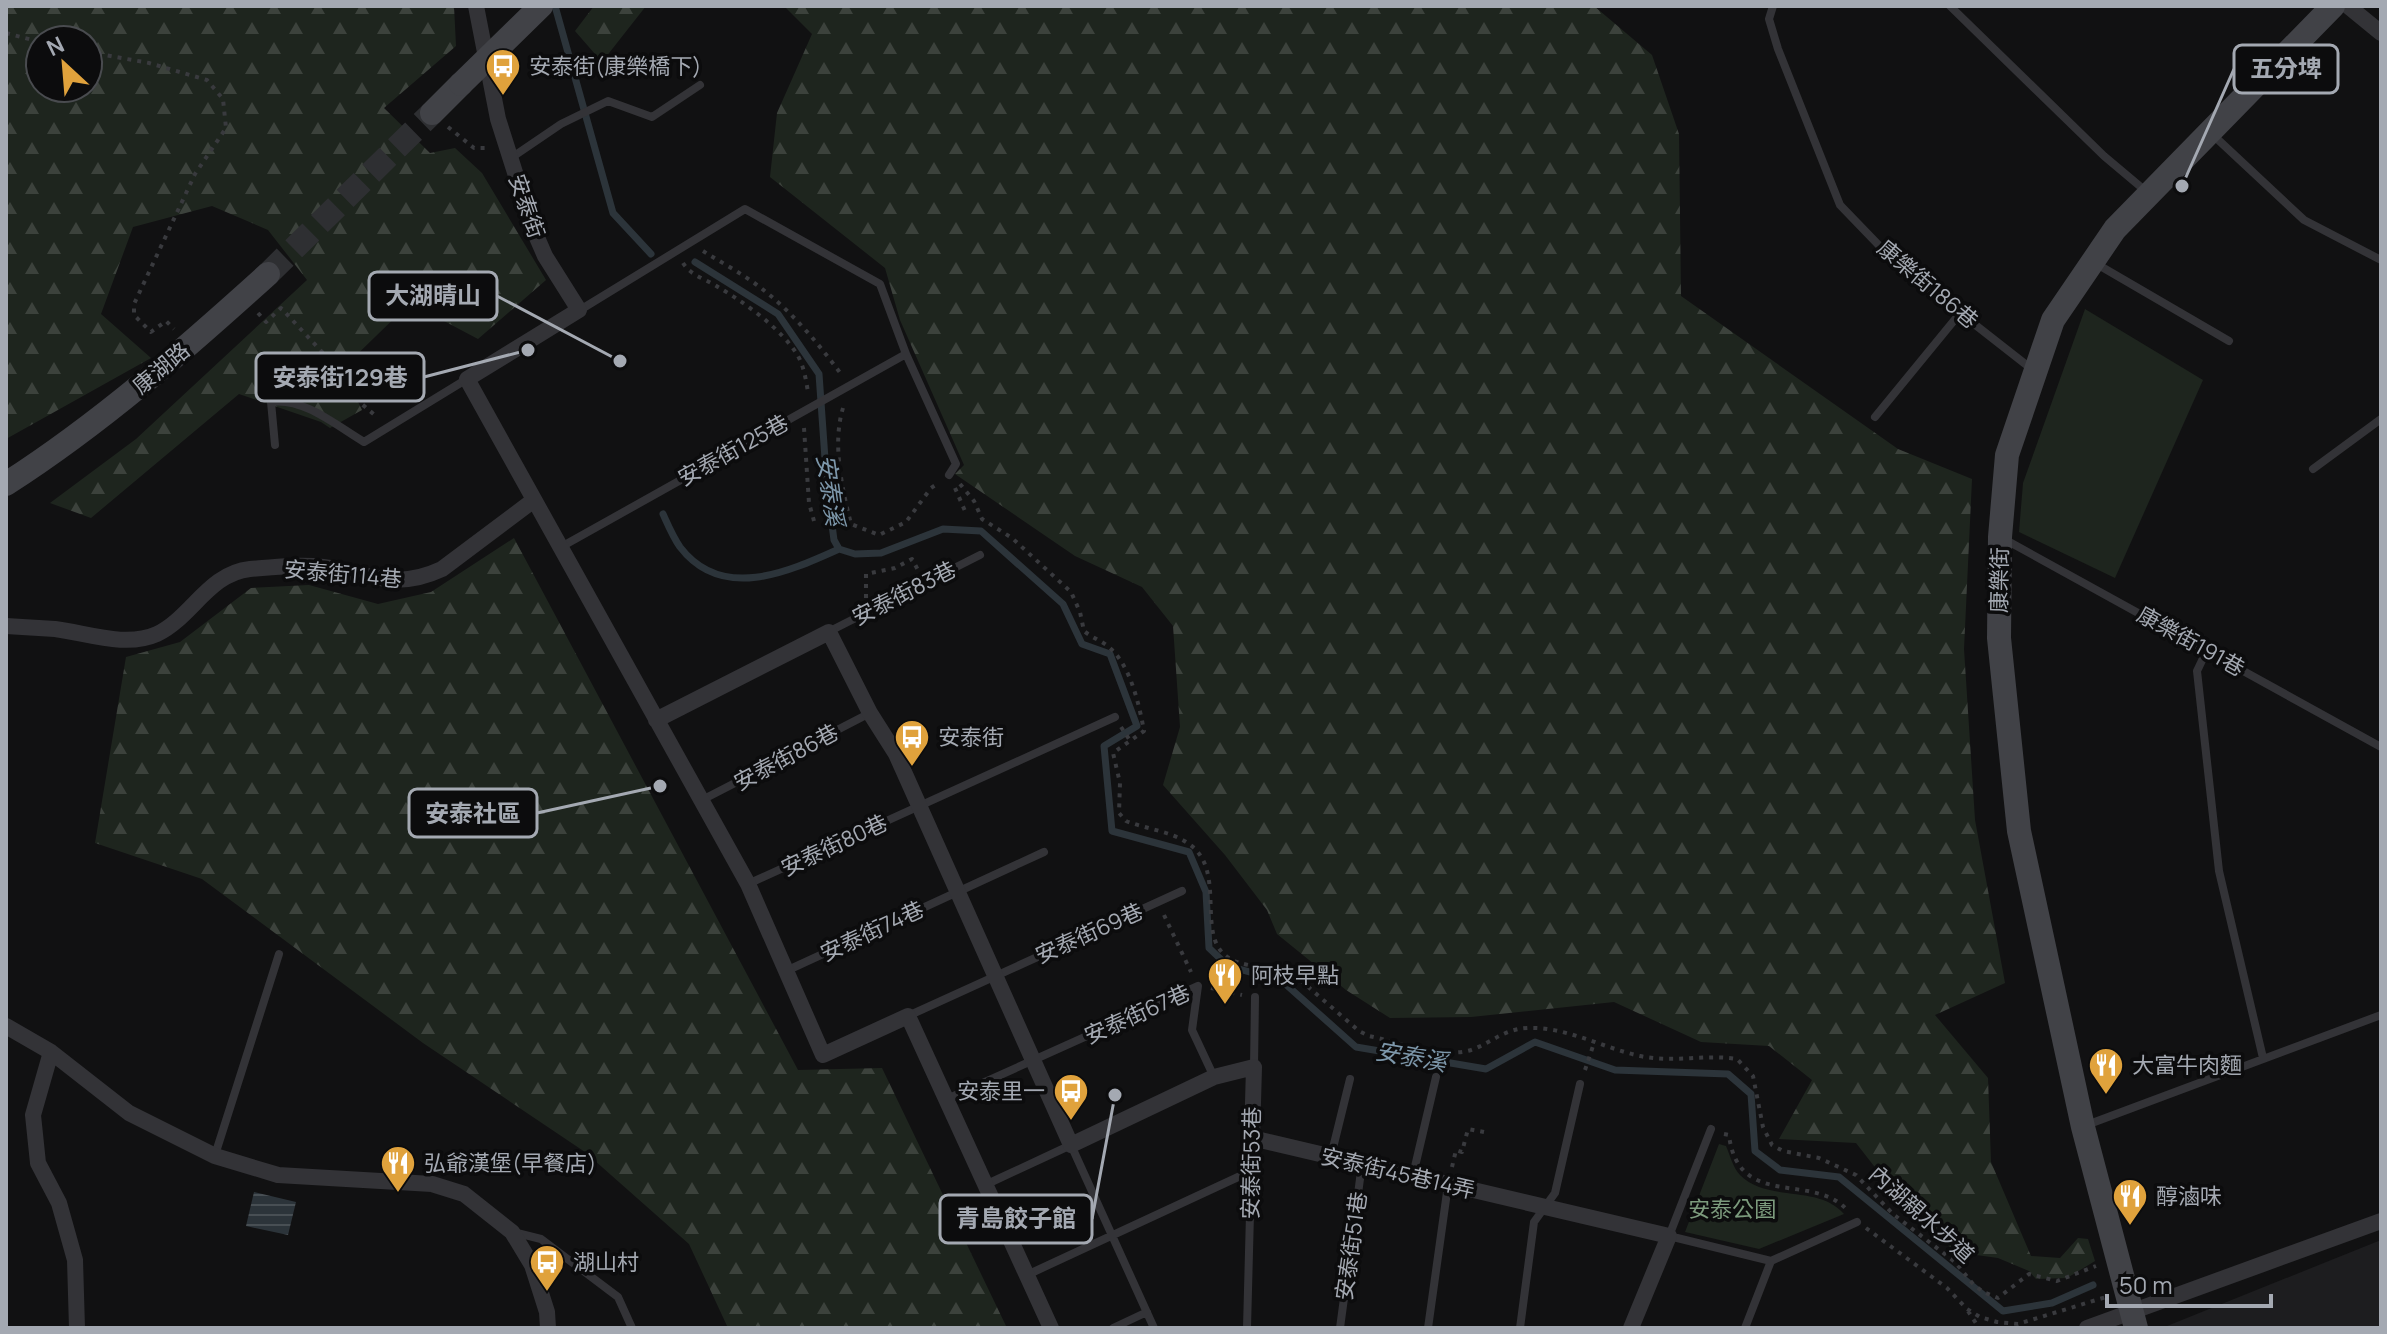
<svg xmlns="http://www.w3.org/2000/svg" width="2387" height="1334" font-family="Manrope,'Noto Sans TC',sans-serif">
<style>
.built{fill:#1d1d1f}
.green{fill:#1e251e}
.forest{fill:url(#forest-firs);fill-rule:evenodd}
.water{fill:url(#water-rules)}
.lines{fill:none;stroke-linecap:round;stroke-linejoin:round}
.stream{stroke:#2c343a;stroke-width:7}
.secondary-tunnel{stroke:#2e2f32;stroke-width:24;stroke-dasharray:24 12;stroke-linecap:butt}
.path{stroke:#393a3e;stroke-width:4;stroke-dasharray:4 6;stroke-linecap:butt}
.lane{stroke:#333337;stroke-width:8}
.street{stroke:#333337;stroke-width:16}
.secondary{stroke:#414247;stroke-width:24}
.secondary-bridge{stroke:#414247;stroke-width:24}
.labels{text-anchor:middle;stroke-width:7;stroke-linejoin:round;paint-order:stroke}
.poi-label{font-size:22px;fill:#a4a9b2;stroke:#0c0c0d;text-anchor:start}
.street-label{font-size:22px;fill:#a4a9b2;stroke:#0c0c0d}
.park-label{font-size:22px;fill:#7c9b7d;stroke:#0c0c0d}
.water-label{font-size:24px;font-style:italic;fill:#7d97aa;stroke:#0c0c0d}
.leader{fill:none;stroke:#a4a9b2;stroke-width:3}
.callout-dot{fill:#a4a9b2;stroke:#0c0c0d;stroke-width:3}
.callout{fill:#0c0c0d;stroke:#a4a9b2;stroke-width:3}
.callout-label{font-size:24px;text-anchor:middle;font-weight:bold;fill:#a4a9b2}
</style>
<defs>
<pattern id="forest-firs" width="22" height="20" patternUnits="userSpaceOnUse" patternTransform="scale(2)"><rect width="22" height="20" fill="#1e251e"/><path d="M5 1l3.5 6h-7zM16 11l3.5 6h-7z" fill="#3c423c"/></pattern>
<pattern id="water-rules" width="6" height="5" patternUnits="userSpaceOnUse" patternTransform="scale(2)"><rect width="6" height="5" fill="#2c343a"/><path d="M0 2.5h6" fill="none" stroke="#484f54"/></pattern>
</defs>
<rect width="100%" height="100%" fill="#111112"/>
<!-- built -->
<path class="built" d="M2381 1240V1328H2167V1326Z"/>
<!-- green -->
<path class="green" d="M2085 309 2203 380 2115 578 2019 532 2023 483Z
M1719 1144 1726 1146C1730 1155 1733 1168 1740 1175 1768 1203 1819 1184 1844 1214L1759 1249 1685 1232Z"/>
<!-- forest -->
<path class="forest" d="M6 6H454L456 46 384 108 430 153 455 148 482 173 546 280 478 339 410 303 342 369 362 410 330 428 321 422 239 394 91 518 50 503 136 439 307 280 268 230 212 206 133 227 101 314 151 358 6 439ZM40 40H88V88H40Z
M594 6H646L602 62 575 31Z
M784 6H1594L1652 55 1679 134 1681 296 1898 449 1972 479 1964 649 1975 820 2005 983 1935 1015 1988 1078 1991 1162 2031 1256 2060 1258 2078 1238 2088 1239 2095 1261 2067 1278 2036 1279 2029 1271 1998 1258 1955 1252 1899 1198 1856 1143 1779 1139 1812 1080 1769 1046 1701 1042 1614 1002 1471 1017 1390 1018 1346 990 1277 934 1267 910 1225 855 1163 785 1180 727 1173 626 1142 587 1075 556 955 474 964 465 900 320 885 268 770 177 777 113 812 34Z
M514 538 798 1070 882 1068 1007 1328H728L689 1244 585 1152 423 1043 202 879 95 843 126 657 180 642 251 588 309 585 378 604 431 592Z"/>
<!-- water -->
<path class="water" d="M254 1192 296 1202 288 1235 246 1226Z"/>
<g class="lines">
<!-- stream -->
<path class="stream" d="M555 6 613 213 651 254
M695 262 778 314 819 374 827 487 834 540 839 549 855 554 881 553 943 529 981 531 1063 604 1082 644 1110 654 1137 726 1104 746 1112 831 1189 852 1206 892 1209 948 1228 966 1282 981 1356 1047 1486 1069 1535 1042 1615 1070 1728 1074 1751 1094 1755 1151 1780 1170 1839 1177 2003 1311 2052 1303 2093 1285
M663 514C668 525 673 537 680 547 722 602 788 572 839 549"/>
<!-- secondary-tunnel -->
<path class="secondary-tunnel" d="M268 274 432 113"/>
<!-- path -->
<path class="path" d="M6 33 40 42
M88 52 149 63 207 80 223 99 226 128 195 174 134 304V315L151 332 166 321 174 329
M448 127 474 148H488
M703 251C722 263 743 274 761 288 792 312 818 343 841 374
M683 263C691 276 706 279 718 287 744 302 783 330 798 356 804 367 806 380 808 392
M258 313 266 322 281 308 323 353 350 394 377 417
M843 408C832 444 842 488 851 524L879 535 906 522 931 488 937 484
M804 428 809 503 814 521
M960 484 974 501 982 519 1012 538 1071 592 1080 612 1084 631C1092 638 1103 641 1111 649 1131 668 1139 704 1144 731L1113 753 1120 783 1119 813 1126 821C1146 829 1171 831 1189 844 1227 870 1196 933 1226 956 1244 970 1271 964 1291 972L1359 1031 1369 1036C1397 1042 1443 1059 1471 1050 1491 1043 1504 1029 1527 1028 1565 1026 1603 1048 1640 1056 1672 1063 1705 1054 1737 1059L1753 1076 1763 1127 1772 1145 1783 1151 1819 1158 1856 1175 1893 1214 1955 1262 1973 1284 1983 1292 1998 1298 2029 1274 2057 1281 2096 1266
M955 488 965 511
M866 598V574L895 568 912 559 919 572
M1121 727 1131 742
M1164 915 1191 972
M1211 988 1242 995
M1585 1070 1594 1043
M1724 1134 1729 1135C1738 1211 1814 1171 1848 1211
M1452 1167 1456 1150 1462 1152 1468 1129 1484 1132
M1866 1228 1947 1288 1967 1309 1980 1317 1997 1322 2018 1324 2106 1297
M1968 1311 1979 1328"/>
<!-- lane -->
<path class="lane" d="M1773 6 1769 19 1778 49 1840 205 1895 262 2033 370
M1950 6 2104 156 2148 193
M2213 135 2304 220 2381 260
M511 158 561 124 608 101 652 117 700 85
M2095 263 2229 341
M580 310 745 209 880 284 906 354 956 464 949 475
M1875 417 1961 312
M275 445 271 402C303 397 337 426 364 442L467 379
M2313 469 2381 419
M2004 539 2381 747
M561 547 906 354
M830 631 980 555
M2207 650 2197 671 2219 871 2263 1058
M702 800 870 713
M748 884 1115 717
M786 971 1044 852
M908 1016 1182 891
M1254 1067 1255 997
M947 1099 1198 986 1192 1030 1214 1077
M2084 1126 2381 1015
M1711 1129 1669 1236 1771 1261 1857 1222
M215 1155 279 954
M1331 1156 1350 1079
M1413 1175 1436 1077
M985 1185 1071 1145 1154 1328
M513 1232 541 1239 618 1297 632 1328
M1027 1275 1251 1171
M1113 1328 1147 1312
M1247 1328 1252 1138
M1340 1328 1362 1164
M1428 1328 1448 1185
M1520 1328 1534 1222 1555 1193 1580 1084
M1745 1328 1771 1261"/>
<!-- street -->
<path class="street" d="M476 6 498 119 532 226 545 256 579 310 467 379 748 884 823 1055 908 1016 1051 1328
M2348 6 2381 33
M6 626C22 627 38 628 55 629 87 633 126 648 157 634 191 618 209 573 250 569 274 567 300 564 323 567 369 573 395 591 442 569L534 500
M656 720 829 632 870 713 896 754 1071 1145 1214 1077 1254 1067 1252 1138 1669 1236 1631 1328
M6 1026 51 1052 129 1113 215 1156 278 1175 432 1184 464 1194 512 1232 532 1265 547 1312 548 1328
M51 1052 33 1115 38 1163 59 1203 75 1260 77 1328
M2087 1328 2381 1221"/>
<!-- secondary -->
<path class="secondary" d="M432 113 461 84
M6 484C101 423 185 349 268 274
M2136 1328 2083 1127 2019 831 1999 638 2000 537 2007 455 2053 320 2115 229 2333 6"/>
<!-- secondary-bridge -->
<path class="secondary-bridge" d="M461 84 541 6"/>
</g>
<!-- icons -->
<defs>
<g id="bus-pin" transform="scale(1.8)"><path d="M0 17L-7.5 6A9.5 9.5 0 1 1 7.5 6Z" fill="#e0a23c" stroke="#0c0c0d"/><path d="M-5-6H5V4H4V6H2V4H-2V6H-4V4H-5ZM-3.5-4V0h7V-4ZM-3.5 1.2v1.5H-2V1.2ZM2 1.2v1.5H3.5V1.2Z" fill="#fff"/></g>
<g id="restaurant-pin" transform="scale(1.8)"><path d="M0 17L-7.5 6A9.5 9.5 0 1 1 7.5 6Z" fill="#e0a23c" stroke="#0c0c0d"/><path d="M-5-6h1v4h1v-4h1v4h1v-4h1v5L-1.5 .5V6h-2V.5L-5-1ZM5-6V6H3V1.5H1.5Q1.5-4 5-6Z" fill="#fff"/></g>
</defs>
<g fill-rule="evenodd">
<use href="#bus-pin" x="503" y="66"/>
<use href="#bus-pin" x="912" y="737"/>
<use href="#restaurant-pin" x="1225" y="975"/>
<use href="#restaurant-pin" x="2106" y="1065"/>
<use href="#bus-pin" x="1071" y="1091"/>
<use href="#restaurant-pin" x="398" y="1163"/>
<use href="#restaurant-pin" x="2130" y="1196"/>
<use href="#bus-pin" x="547" y="1262"/>
</g>
<g class="labels">
<!-- poi labels -->
<g class="poi-label">
<text x="529" y="74">安泰街(康樂橋下)</text>
<text x="938" y="745">安泰街</text>
<text x="1251" y="983">阿枝早點</text>
<text x="2132" y="1073">大富牛肉麵</text>
<text x="1045" y="1099" text-anchor="end">安泰里一</text>
<text x="424" y="1171">弘爺漢堡(早餐店)</text>
<text x="2156" y="1204">醇滷味</text>
<text x="573" y="1270">湖山村</text>
</g>
<!-- street labels -->
<g class="street-label">
<text transform="translate(527 206) rotate(71)" y="8">安泰街</text>
<text transform="translate(1928 284) rotate(40)" y="8">康樂街186巷</text>
<text transform="translate(161 368) rotate(-40)" y="8">康湖路</text>
<text transform="translate(733 450) rotate(-29)" y="8">安泰街125巷</text>
<text transform="translate(343 574) rotate(5)" y="8">安泰街114巷</text>
<text transform="translate(1999 580) rotate(-89)" y="8">康樂街</text>
<text transform="translate(904 593) rotate(-27)" y="8">安泰街83巷</text>
<text transform="translate(2191 641) rotate(29)" y="8">康樂街191巷</text>
<text transform="translate(786 757) rotate(-28)" y="8">安泰街86巷</text>
<text transform="translate(834 845) rotate(-25)" y="8">安泰街80巷</text>
<text transform="translate(872 931) rotate(-25)" y="8">安泰街74巷</text>
<text transform="translate(1089 933) rotate(-24)" y="8">安泰街69巷</text>
<text transform="translate(1137 1014) rotate(-24)" y="8">安泰街67巷</text>
<text transform="translate(1251 1163) rotate(-89)" y="8">安泰街53巷</text>
<text transform="translate(1398 1173) rotate(13)" y="8">安泰街45巷14弄</text>
<text transform="translate(1922 1214) rotate(42)" y="8">內湖親水步道</text>
<text transform="translate(1351 1246) rotate(-82)" y="8">安泰街51巷</text>
</g>
<!-- park labels -->
<g class="park-label">
<text x="1732" y="1217">安泰公園</text>
</g>
<!-- water labels -->
<g class="water-label">
<text transform="translate(830 490) rotate(82)" y="8">安泰溪</text>
<text transform="translate(1411 1057) rotate(10)" y="8">安泰溪</text>
</g>
</g>
<!-- callouts -->
<path class="leader" d="M2182 186L2234 69M620 361L497 296M528 350L424 377M660 786L537 813M1115 1095L1092 1219"/>
<g class="callout-dot">
<circle cx="2182" cy="186" r="8"/>
<circle cx="620" cy="361" r="8"/>
<circle cx="528" cy="350" r="8"/>
<circle cx="660" cy="786" r="8"/>
<circle cx="1115" cy="1095" r="8"/>
</g>
<g class="callout">
<rect x="2234" y="45" width="104" height="48" rx="8"/>
<rect x="369" y="272" width="128" height="48" rx="8"/>
<rect x="256" y="353" width="168" height="48" rx="8"/>
<rect x="409" y="789" width="128" height="48" rx="8"/>
<rect x="940" y="1195" width="152" height="48" rx="8"/>
</g>
<g class="callout-label">
<text x="2286" y="77">五分埤</text>
<text x="433" y="304">大湖晴山</text>
<text x="340" y="386">安泰街129巷</text>
<text x="473" y="822">安泰社區</text>
<text x="1016" y="1227">青島餃子館</text>
</g>
<!-- border -->
<rect width="2387" height="1334" fill="none" stroke="#a4a9b2" stroke-width="16"/>
<!-- north arrow -->
<g transform="translate(64 64) rotate(334)"><circle r="38" fill="#0c0c0d" stroke="#494b4f" stroke-width="2"/>
<path d="M0-6L14 30L0 20L-14 30Z" fill="#e0a23c"/>
<text y="-12" font-size="22" font-weight="bold" text-anchor="middle" fill="#a4a9b2">N</text>
</g>
<!-- scale -->
<path d="M2107 1294v12h164v-12" fill="none" stroke="#a4a9b2" stroke-width="4"/>
<text x="2119" y="1294" font-size="24" fill="#a4a9b2" stroke="#0c0c0d" stroke-width="6" paint-order="stroke">50 m</text>
</svg>
